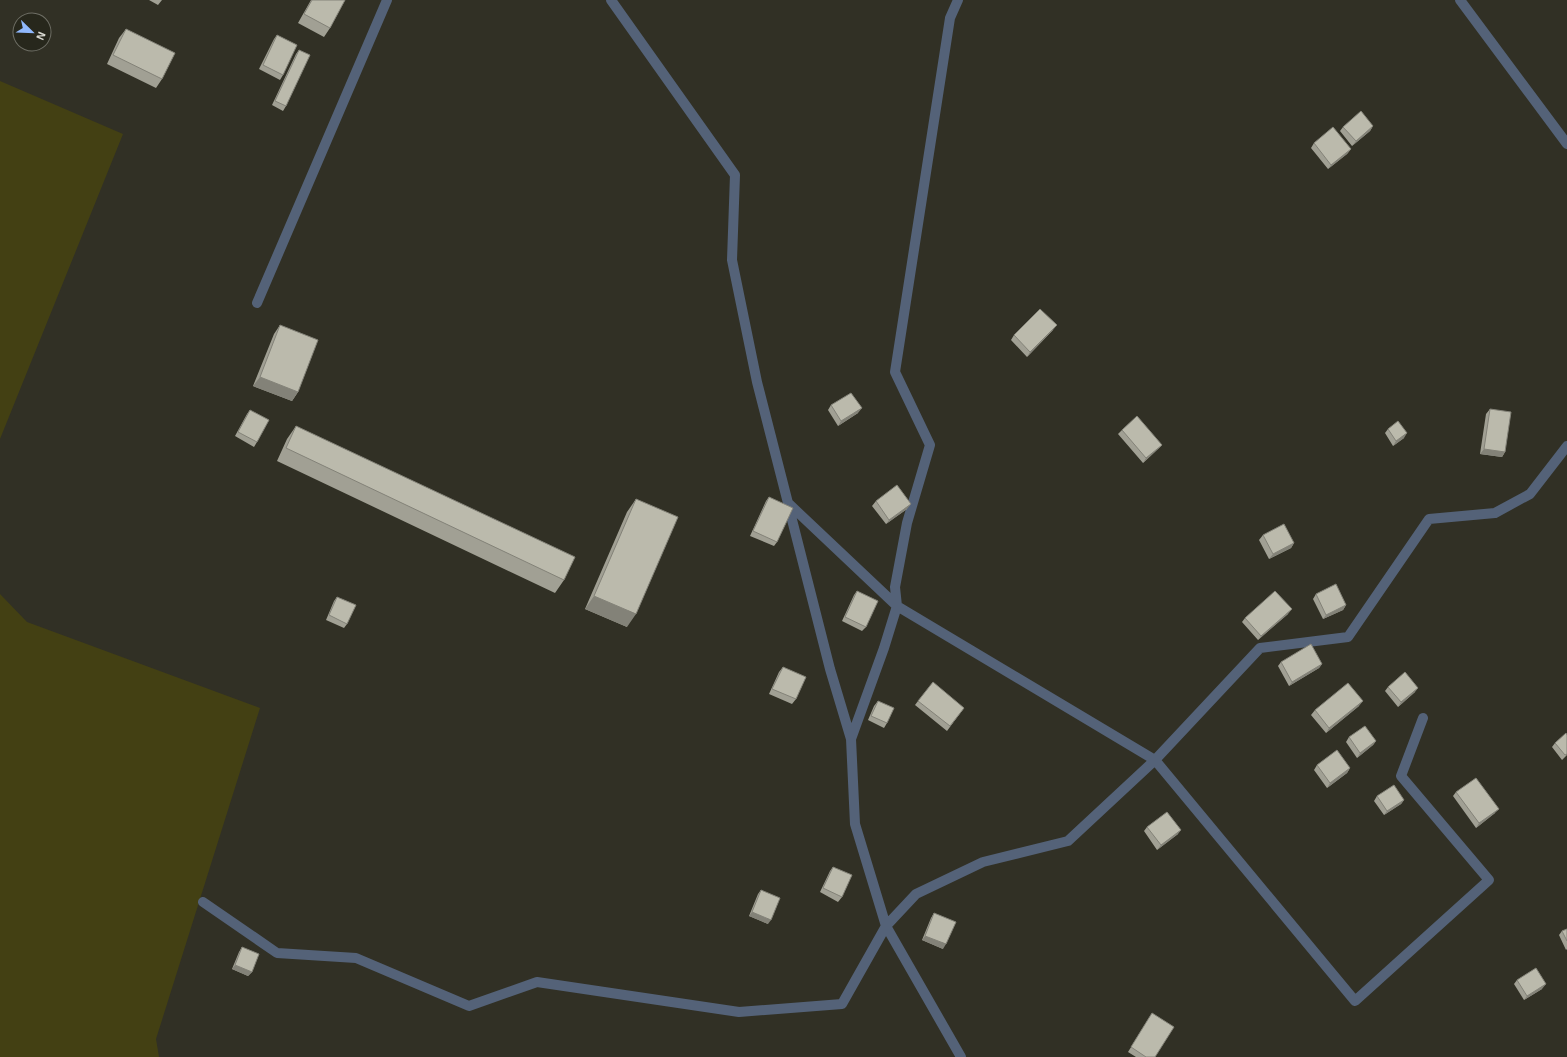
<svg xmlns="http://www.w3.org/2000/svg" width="1567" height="1057" font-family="'Exo 2',sans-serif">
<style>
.green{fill:#434013}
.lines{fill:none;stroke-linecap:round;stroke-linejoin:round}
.minor{stroke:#546278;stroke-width:10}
.wall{fill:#a1a094}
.shaded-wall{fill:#838278}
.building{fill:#bbbaac;stroke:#838278}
</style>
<rect width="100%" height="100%" fill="#313025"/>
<!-- green -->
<path class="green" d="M0 81 123 134 0 439Z
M0 594 27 622 260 708 156 1039 159 1057H0Z"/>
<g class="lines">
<!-- minor -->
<path class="minor" d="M611 0 735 175 732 260 757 382 788 503 897 606 1155 760 1355 1001 1489 880 1401 776 1423 718
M958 0 950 18 895 372 930 445 907 523 895 587 897 606 884 648 851 739 855 824 886 926 961 1057
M1460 0 1567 144
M257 303 387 0
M788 504 830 669 851 739
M203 902 277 953 356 958 469 1006 537 982 739 1012 842 1004 886 926 916 894 983 862 1068 841 1155 760 1260 648 1348 637 1429 519 1495 513 1530 494 1567 446"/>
</g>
<!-- wall -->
<path class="wall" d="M149 0H162L158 5Z
M311 0H345L330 28 324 37 298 23Z
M126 29 162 79 156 88 107 64 119 38Z
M277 35 283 75 280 80 259 69 274 39Z
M299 50 286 106 283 111 272 105 296 54Z
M1373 126 1370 131 1352 146 1340 131 1343 127Z
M1314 143 1351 149 1347 154 1328 169 1311 148Z
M280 325 298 392 292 401 253 386 274 334Z
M1053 330 1027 357 1011 340 1014 335Z
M831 405 858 413 838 426 828 410Z
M1490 409 1505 452 1502 457 1480 454 1486 414Z
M250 410 257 442 254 447 235 436 247 414Z
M296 426 564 580 555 593 277 461 287 439Z
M1388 429 1404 438 1393 446 1385 433Z
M1122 430 1162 445 1158 449 1143 463 1118 434Z
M769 497 777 542 774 546 750 536 766 501Z
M636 499 627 627 585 609 627 512Z
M876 501 907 509 886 524 872 506Z
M1263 535 1294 543 1291 548 1269 559 1259 540Z
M857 591 866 627 862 631 842 621 854 595Z
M1316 594 1346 605 1343 610 1323 619 1313 599Z
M337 597 347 624 344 628 326 620 334 601Z
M1288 614 1258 640 1242 622 1245 618Z
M1281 662 1322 664 1319 668 1289 686 1278 666Z
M783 667 796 699 792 704 769 694 779 672Z
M1388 687 1415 692 1398 707 1385 691Z
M878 701 887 723 884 728 868 720 874 706Z
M918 701 964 708 947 731 915 705Z
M1359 706 1326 733 1311 715 1315 710Z
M1349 737 1376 741 1373 745 1357 758 1346 742Z
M1555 743 1567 755 1562 760 1552 747Z
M1317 765 1350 768 1347 773 1327 788 1314 770Z
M1456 792 1495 813 1476 828 1453 796Z
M1377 796 1404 800 1401 804 1384 815 1374 801Z
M1147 827 1178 834 1157 850 1144 831Z
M833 867 842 897 838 902 820 892 830 871Z
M761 890 768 924 749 916 758 894Z
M934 913 943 949 922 940 931 918Z
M1567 929V949L1566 950 1559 935 1562 931Z
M242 947 252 972 248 976 232 969 239 952Z
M1517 980 1542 989 1524 1000 1514 984Z
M1149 1018 1155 1057H1136L1128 1052Z"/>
<!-- shaded-wall -->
<path class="shaded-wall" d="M1373 126 1370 131 1352 146 1356 141Z
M1351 149 1347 154 1328 169 1331 165Z
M1057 325 1053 330 1027 357 1030 352Z
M260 377 298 392 292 401 253 386Z
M862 408 858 413 838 426 841 421Z
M1407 433 1404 438 1393 446 1396 441Z
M1162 445 1158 449 1143 463 1146 458Z
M1484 449 1505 452 1502 457 1480 454Z
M911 504 907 509 886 524 889 520Z
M1294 543 1291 548 1269 559 1273 554Z
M594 596 636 614 627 627 585 609Z
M1346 605 1343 610 1323 619 1326 615Z
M1292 609 1288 614 1258 640 1261 636Z
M1322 664 1319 668 1289 686 1292 682Z
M1418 688 1415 692 1398 707 1401 702Z
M1363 701 1359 706 1326 733 1329 728Z
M1376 741 1373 745 1357 758 1360 753Z
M1350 768 1347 773 1327 788 1330 783Z
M1404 800 1401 804 1384 815 1387 811Z
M1499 809 1495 813 1476 828 1479 823Z
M1181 830 1178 834 1157 850 1161 845Z
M752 912 771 920 768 924 749 916Z
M925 936 946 944 943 949 922 940Z
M235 965 252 972 248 976 232 969Z
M1546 984 1542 989 1524 1000 1527 996Z"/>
<!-- building -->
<path class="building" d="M312 0H345L330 28 304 14Z
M126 29 175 53 162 79 113 55Z
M277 35 297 45 283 75 263 65Z
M299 50 310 55 286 106 275 101Z
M1361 111 1373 126 1356 141 1343 127Z
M1333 127 1351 149 1331 165 1314 143Z
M1040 309 1057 325 1030 352 1014 335Z
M280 325 318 340 298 392 260 377Z
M851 393 862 408 841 421 831 405Z
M1490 409 1511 412 1505 452 1484 449Z
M250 410 269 420 257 442 238 432Z
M1137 416 1162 445 1146 458 1122 430Z
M1398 421 1407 433 1396 441 1388 429Z
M296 426 575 557 564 580 286 448Z
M897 485 911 504 889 520 876 501Z
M769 497 793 508 777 542 753 531Z
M636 499 678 517 636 614 594 596Z
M1284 524 1294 543 1273 554 1263 535Z
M1336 584 1346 605 1326 615 1316 594Z
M857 591 878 601 866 627 845 617Z
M1275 591 1292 609 1261 636 1245 618Z
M337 597 356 605 347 624 329 615Z
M1311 644 1322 664 1292 682 1281 662Z
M783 667 806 677 796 699 772 689Z
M1405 672 1418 688 1401 702 1388 687Z
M933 682 964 708 950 726 918 701Z
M1348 683 1363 701 1329 728 1315 710Z
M878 701 894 708 887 723 871 716Z
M1365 726 1376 741 1360 753 1349 737Z
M1566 733 1567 735V754L1565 755 1555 743Z
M1337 750 1350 768 1330 783 1317 765Z
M1476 778 1499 809 1479 823 1456 792Z
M1394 785 1404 800 1387 811 1377 796Z
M1167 812 1181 830 1161 845 1147 827Z
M833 867 852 875 842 897 823 888Z
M761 890 780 898 771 920 752 912Z
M934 913 956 922 946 944 925 936Z
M1567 929V941L1562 931Z
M242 947 259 954 252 972 235 965Z
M1536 968 1546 984 1527 996 1517 980Z
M1152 1013 1174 1027 1155 1057H1146L1131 1047Z"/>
<!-- north arrow -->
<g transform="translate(32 32) rotate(113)"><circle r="19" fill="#27271c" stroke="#6e6e65"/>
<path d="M0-3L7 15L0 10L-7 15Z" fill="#90b8fd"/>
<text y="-6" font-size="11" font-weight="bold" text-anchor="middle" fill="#d9d9d2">N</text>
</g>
</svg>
